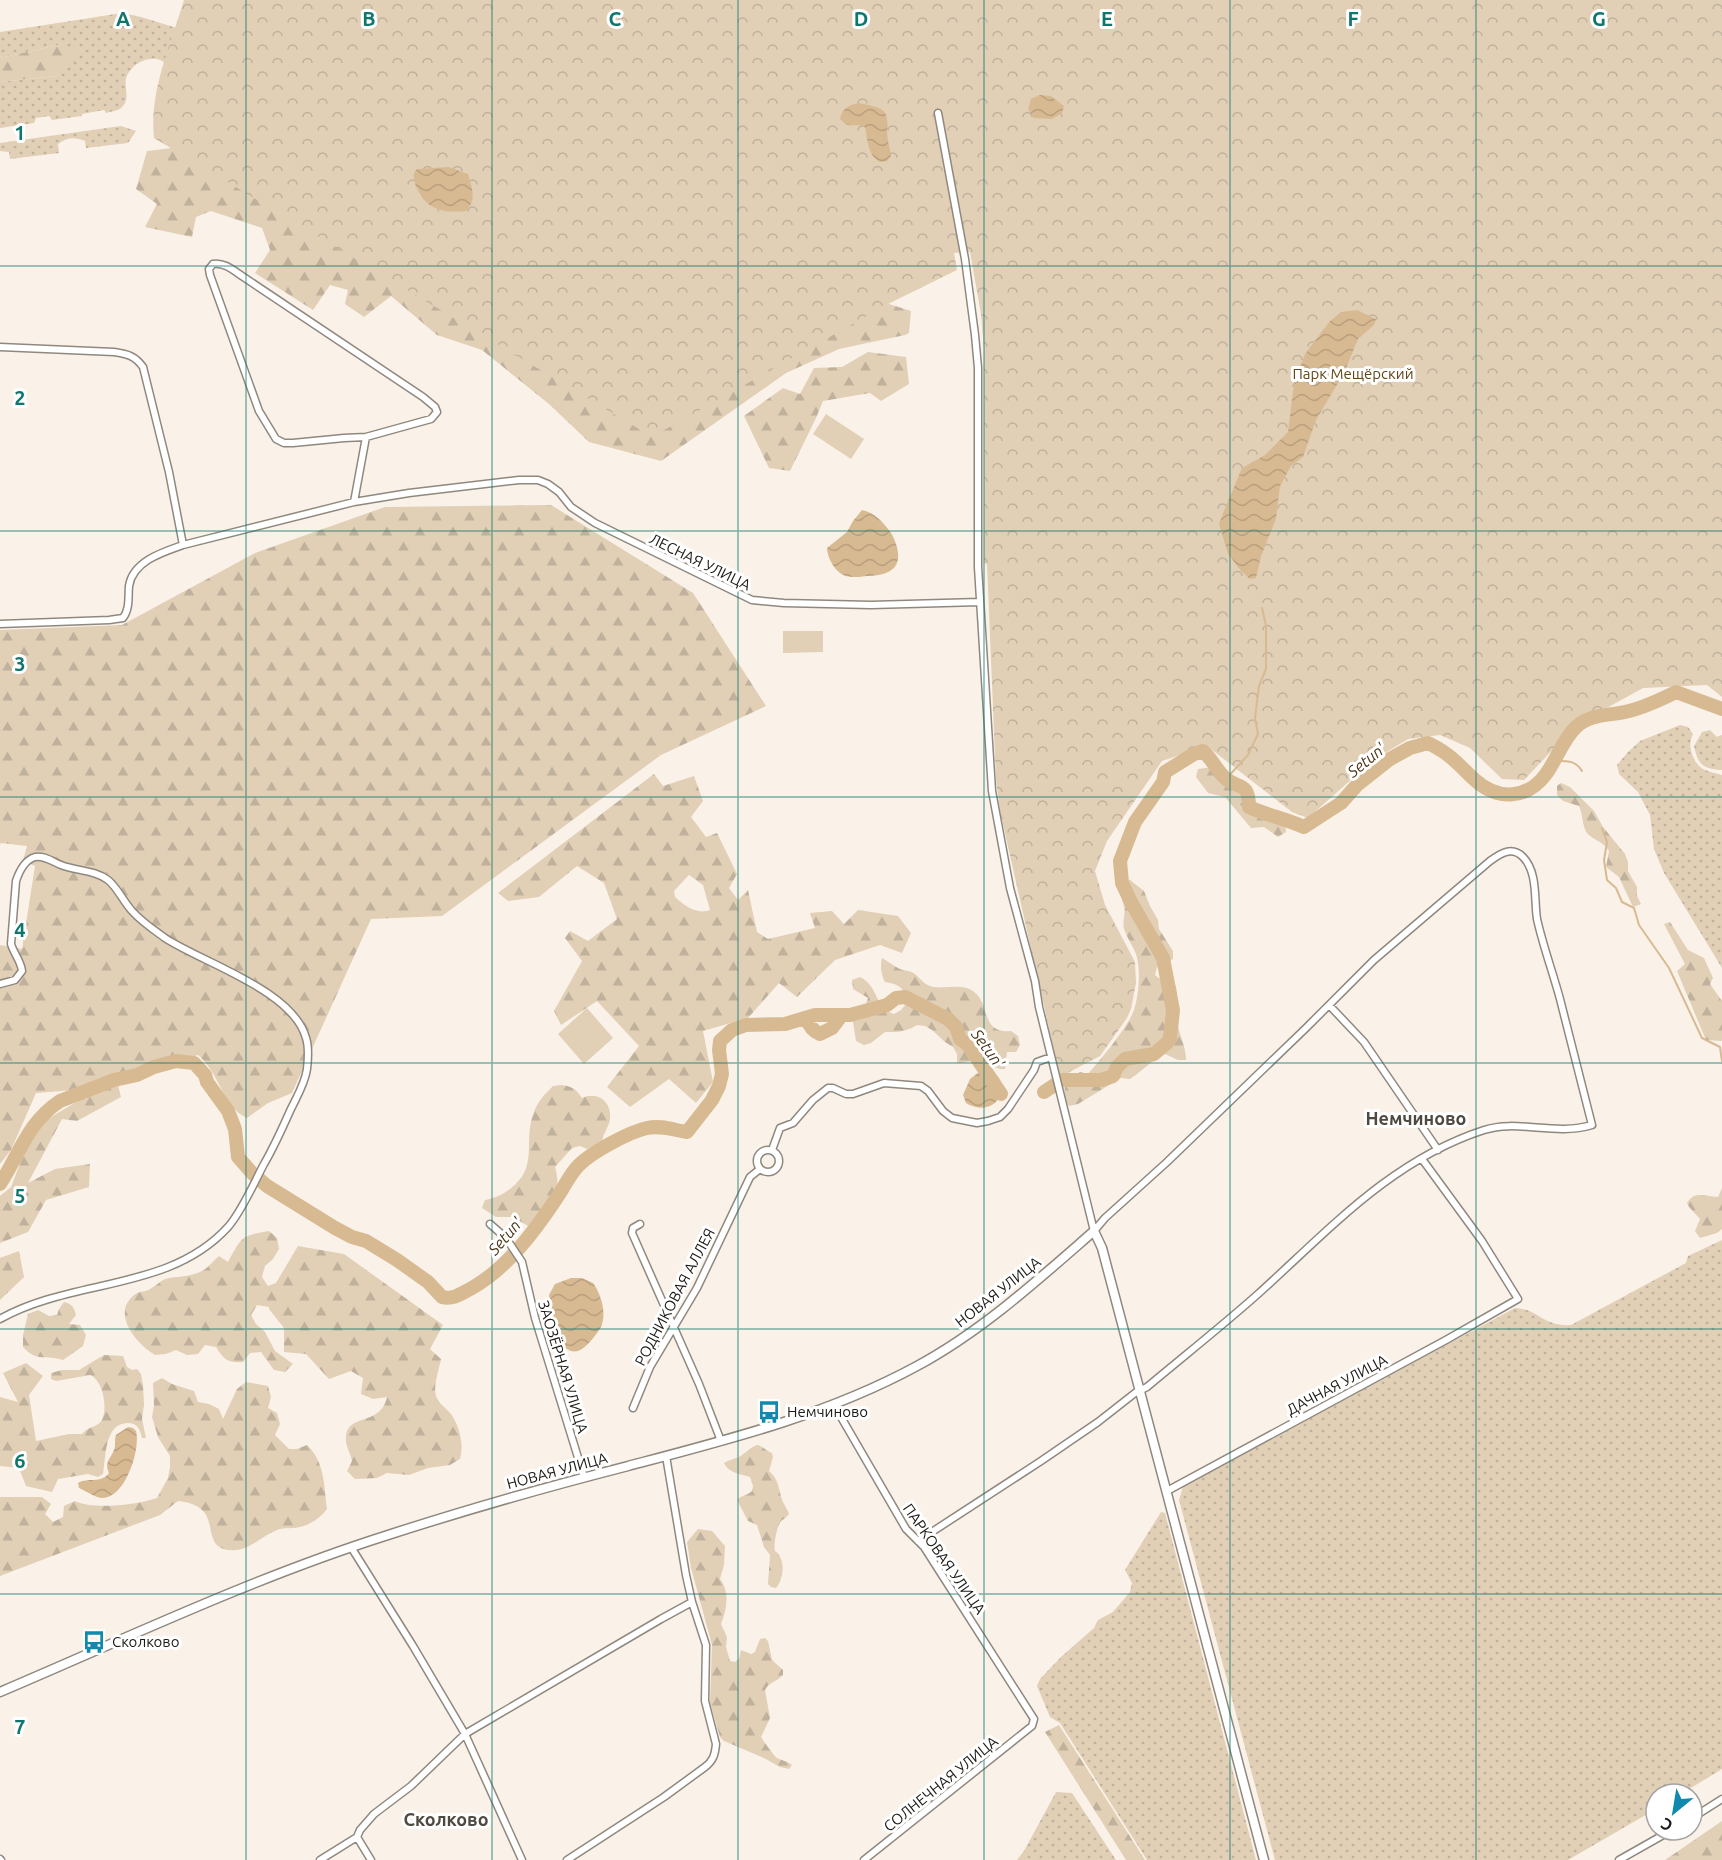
<svg xmlns="http://www.w3.org/2000/svg" width="1722" height="1860" font-family="Ubuntu,sans-serif">
<style>
.grass{fill:url(#grass-dots)}
.forest{fill:url(#forest-firs);fill-rule:evenodd}
.park{fill:url(#park-crowns)}
.garden{fill:#e1cfb6}
.water{fill:url(#water-waves)}
.lines{fill:none;stroke-linecap:round;stroke-linejoin:round}
.stream{stroke:#d8ba92;stroke-width:2}
.river{stroke:#d8ba92;stroke-width:14}
.street-casing{stroke:#8f887f;stroke-width:9}
.secondary-casing{stroke:#8f887f;stroke-width:11}
.street{stroke:#fff;stroke-width:6}
.secondary{stroke:#fff;stroke-width:8}
.grid{fill:none;stroke:#0f766e;stroke-width:1.5;stroke-opacity:0.55}
.labels{text-anchor:middle;stroke-width:6;stroke-linejoin:round;paint-order:stroke}
.park-label{font-size:15px;fill:#644617;stroke:#fff}
.street-label{font-size:15px;fill:#1c1a16;stroke:#fff}
.poi-label{font-size:15px;fill:#1c1a16;stroke:#fff;text-anchor:start}
.water-label{font-size:16px;font-style:italic;fill:#493414;stroke:#fff}
.quarter-label{font-size:18px;font-weight:bold;fill:#4f4940;stroke:#fff}
.grid-label{font-size:20px;text-anchor:middle;font-weight:bold;fill:#0f766e;stroke:#fff;stroke-width:6;stroke-linejoin:round;paint-order:stroke}
</style>
<defs>
<pattern id="grass-dots" width="8" height="8" patternUnits="userSpaceOnUse" patternTransform="scale(1.5)"><rect width="8" height="8" fill="#e1cfb6"/><path d="M2 2h.1M6 6h.1" fill="none" stroke="#c0b19c" stroke-width="1.8" stroke-linecap="round"/></pattern>
<pattern id="forest-firs" width="22" height="20" patternUnits="userSpaceOnUse" patternTransform="scale(1.5)"><rect width="22" height="20" fill="#e1cfb6"/><path d="M5 1l3.5 6h-7zM16 11l3.5 6h-7z" fill="#c0b19c"/></pattern>
<pattern id="park-crowns" width="20" height="18" patternUnits="userSpaceOnUse" patternTransform="scale(1.5)"><rect width="20" height="18" fill="#e1cfb6"/><path d="M2 6a3 3 0 1 1 6 0M12 15a3 3 0 1 1 6 0" fill="none" stroke="#c0b19c"/></pattern>
<pattern id="water-waves" width="16" height="10" patternUnits="userSpaceOnUse" patternTransform="scale(1.5)"><rect width="16" height="10" fill="#d8ba92"/><path d="M0 5q4-4 8 0t8 0" fill="none" stroke="#b99f7d"/></pattern>
</defs>
<rect width="100%" height="100%" fill="#faf2e8"/>
<!-- grass -->
<path class="grass" d="M122 13 141 17 180 29 169 65C165 63 160 59 156 59 144 57 130 66 126 78 124 87 130 98 123 106 119 111 112 111 106 113L104 110 82 114V116L52 120 49 116 36 118 34 123 0 128V82L57 76 62 44 0 58V32Z
M121 126 136 131 128 143 86 148 85 141C75 137 67 137 58 144L59 153 10 159 9 152 0 151V143Z
M1680 725 1688 727 1693 734C1687 745 1692 762 1703 769 1709 772 1716 773 1722 775V968L1664 873 1654 849 1650 815 1638 792 1619 774 1617 765 1628 752 1640 741Z
M1710 730 1717 737 1722 735V770C1702 769 1698 764 1694 746L1702 732Z
M1722 1240V1769L1681 1794H1656V1809L1568 1860H1275L1179 1500 1183 1487 1515 1308C1539 1309 1543 1327 1571 1325L1686 1263 1688 1256Z
M1161 1512 1165 1513 1256 1860H1147L1060 1723 1050 1717 1037 1686 1040 1679 1061 1657 1094 1628 1098 1620 1113 1612 1130 1592 1132 1583 1125 1570Z
M1056 1792 1072 1793 1116 1860H1017L1024 1851Z"/>
<!-- forest -->
<path class="forest" d="M62 44 83 53 57 76 0 82V58Z
M205 144 723 251 911 311 909 333 905 335 839 349 786 373 661 461 589 442 549 404 482 350 437 335 391 296 364 317 345 304 348 290 330 285 313 310 255 273 270 250 262 228 211 211 196 217 192 237 145 227 157 204 136 189 147 151Z
M868 352 906 357 909 384 881 401 870 393 823 401 816 418 790 471 769 468 744 416 783 388 800 394 814 368 842 367Z
M551 505 693 593 766 706 661 755 442 916 371 919 292 1093 268 1103 247 1118C226 1108 221 1083 208 1066 205 1062 202 1058 198 1055L74 1090 36 1093 11 1150 0 1164V945L22 949 35 866 23 861 27 846 1 843 0 845V630L122 625 255 553 385 507Z
M1214 767 1239 793 1247 809 1285 823 1286 832 1278 837 1264 827 1251 828 1225 797 1208 793 1196 777 1198 769Z
M654 774 663 786 694 776 703 801 691 817 706 837 717 833 737 874 729 888 738 900 748 890 757 932 768 939 815 928 810 913 832 911 844 924 858 910 898 916 911 933 902 953 880 945 835 960 797 997 779 983 748 1018 703 1031 713 1082 696 1103 669 1079 630 1107 607 1087 639 1046 597 1001 561 1025 554 1011 582 961 565 938 570 931 588 941 617 919 604 883 577 866 539 897 508 901 498 893ZM689 875 703 885 710 910C697 915 685 906 675 897L674 891Z
M1561 783 1570 787 1594 811 1603 827 1625 854 1628 862V871L1637 887V896L1641 904 1633 907 1619 877 1606 867 1609 851C1603 841 1594 841 1587 833 1582 826 1583 814 1579 806L1563 801 1557 795V786Z
M1130 880 1144 891 1150 906 1158 920 1159 929 1173 951V959L1157 967 1155 975C1162 982 1169 980 1176 986 1178 998 1176 1010 1177 1021 1179 1035 1186 1046 1186 1060H1178L1163 1053 1137 1074 1130 1079 1121 1078 1078 1104 1069 1106 1064 1099 1065 1082 1080 1072 1088 1074C1101 1059 1128 1027 1134 1010 1139 994 1141 970 1136 954 1133 946 1127 938 1124 929 1122 921 1126 914 1124 907 1122 898 1119 894 1122 885Z
M1670 922 1688 950 1704 958 1713 978 1710 984 1722 1001V1041L1706 1040 1677 971 1685 964 1664 924Z
M882 958C888 961 892 965 898 968 903 971 910 970 915 974 921 979 925 986 934 987 947 989 963 983 974 992 991 1004 980 1034 1011 1031L1018 1036 1020 1045 1016 1052H1007L1005 1069C992 1070 993 1063 982 1061 973 1059 966 1064 957 1063V1054L953 1047 945 1042 932 1030 925 1026 917 1025C906 1032 898 1032 885 1032L871 1043 864 1045 856 1041 852 1016 865 1006 868 998 853 989 852 980 860 977C879 986 874 1008 894 1014L901 1010 906 1004C906 989 900 984 885 982 881 973 880 968 882 958Z
M118 1085 121 1097 77 1121 62 1119 28 1183 55 1169 90 1164 89 1187 46 1200 28 1232 0 1243V1196L11 1187 28 1143 46 1120 83 1098Z
M561 1085C572 1086 576 1089 582 1098 597 1091 612 1101 610 1119 609 1127 603 1133 602 1142L587 1149 580 1146 572 1148 555 1167C557 1174 558 1180 557 1187 554 1199 538 1221 528 1226L513 1217H496L482 1208 485 1200C495 1198 502 1195 510 1189 540 1166 522 1142 534 1112 538 1101 545 1094 553 1086Z
M1722 1188V1229L1717 1233 1700 1238 1695 1231 1700 1219 1689 1207 1687 1203C1695 1190 1706 1197 1718 1197Z
M269 1231 277 1238 279 1249 273 1259 265 1266 262 1277 268 1286 276 1283 298 1246 344 1254 443 1325 430 1349 441 1359C439 1370 433 1385 436 1396 439 1404 446 1408 451 1414 460 1427 464 1445 460 1459L450 1465 428 1468 409 1475 387 1473 377 1478 355 1479 347 1471 352 1461C351 1454 345 1445 346 1438 346 1419 366 1422 377 1413 382 1410 386 1403 387 1397L373 1399 361 1394 363 1378 351 1371 329 1379 306 1354 284 1352V1328L269 1309V1307L257 1305 251 1315 256 1324 265 1332 275 1351 293 1364 285 1372 274 1370 261 1352 250 1353 243 1362C228 1363 224 1360 216 1347L205 1345 198 1354 187 1355 176 1350 166 1354 155 1355C135 1343 109 1311 137 1293 141 1291 146 1292 150 1289 156 1286 159 1282 165 1279 177 1276 191 1277 202 1271 208 1268 214 1260 219 1256L228 1262C242 1237 240 1236 269 1231Z
M19 1251 24 1277 0 1300V1258Z
M64 1302C72 1304 74 1307 76 1315L69 1324 80 1325 86 1335 83 1346 63 1360C45 1354 38 1363 23 1347V1335L28 1314 38 1310 49 1316 57 1315 59 1309Z
M104 1355 123 1356 127 1367 132 1370 137 1369 141 1374 143 1385 144 1405 142 1419 146 1438H142C140 1430 138 1423 128 1423 104 1423 106 1458 103 1474L98 1477 88 1474 58 1479 52 1492 26 1486 19 1468 0 1466V1397L18 1402 3 1373 26 1363 43 1376 29 1395 36 1441 69 1434H82C87 1427 98 1427 102 1420 108 1408 103 1380 90 1375L56 1381 51 1379V1373L62 1370H79Z
M162 1378 172 1384 194 1391 198 1402 209 1404 219 1409 223 1419 237 1389 246 1382 268 1386 271 1397 268 1408 277 1413 280 1424 275 1435 289 1449H297L307 1445C325 1462 324 1486 327 1509 320 1518 312 1524 300 1527 293 1529 285 1527 277 1530 263 1535 251 1549 236 1550 205 1553 215 1525 204 1512 197 1504 187 1502 178 1501L160 1515 0 1576V1497H42L51 1504 45 1514 53 1522 63 1517 64 1506 75 1501C93 1510 137 1505 157 1498L168 1478 170 1467V1456L158 1437 152 1417 154 1405 153 1383Z
M757 1445C763 1446 766 1451 772 1453L773 1457 769 1471C781 1482 778 1492 784 1504 786 1508 788 1511 789 1514 787 1517 784 1519 781 1521 777 1526 773 1546 775 1551 786 1559 784 1578 776 1588L771 1587 768 1584 770 1555 764 1547 757 1525 748 1521 737 1500C741 1495 747 1496 752 1491L753 1486 750 1477C741 1474 728 1473 724 1463 729 1460 734 1459 739 1457 746 1453 749 1448 757 1445Z
M698 1529 712 1531 725 1546 724 1565 720 1579C730 1592 727 1609 721 1624L727 1637 726 1647 730 1661 735 1662 739 1659 741 1650 751 1654 755 1652 760 1639 765 1638 768 1641 772 1660 783 1670V1675C777 1682 770 1681 765 1690L770 1718 761 1737C763 1740 774 1756 777 1758 783 1761 787 1761 792 1765L789 1769 780 1767 764 1758 724 1741 720 1737 710 1703 712 1645 691 1568 687 1542Z
M1059 1725 1145 1860H1126L1045 1732Z
M1722 1821V1860H1665Z"/>
<!-- park -->
<path class="park" d="M184 0H1722V697L1707 685 1643 688 1576 725 1524 780 1502 779 1470 748 1440 735 1408 739 1372 761 1308 818 1292 812 1207 746 1162 761 1107 841 1095 871 1105 905 1135 962 1136 983 1131 1009 1127 1018 1100 1056 1060 1077 1000 811 996 780 987 564 984 563V350L981 314 970 252 954 253 957 270 890 303 652 437 154 138C149 91 171 44 184 0Z"/>
<!-- garden -->
<path class="garden" d="M826 414 864 439 851 459 813 434Z
M783 631H823V652L783 653Z
M587 1008 613 1038 584 1064 558 1034Z"/>
<!-- water -->
<path class="water" d="M1040 95 1051 96 1064 106 1062 113 1052 119 1034 118 1028 109 1031 99Z
M859 103C881 108 890 107 887 132 887 140 890 148 891 156L887 161 880 162C867 155 868 140 865 127 854 122 849 130 840 119 842 108 849 105 859 103Z
M449 167 468 174C472 188 477 200 466 211 447 213 428 211 419 192 415 185 413 180 414 173L417 169Z
M1357 310 1376 319 1374 325 1358 339 1344 373 1316 420 1303 457 1291 466 1280 486 1276 519 1261 556 1256 578 1250 579 1241 571 1228 554 1219 524 1224 511 1242 468 1265 455 1288 432 1293 391 1298 372 1305 354 1330 321 1341 312Z
M862 510C874 512 884 523 891 533 897 543 904 563 890 571 884 575 873 576 867 576 860 577 850 578 843 575 834 570 827 557 827 548L847 532 853 521Z
M984 1068C1018 1078 998 1122 966 1103L963 1095 970 1079Z
M571 1278H582L593 1283C600 1293 605 1307 603 1320 602 1327 598 1332 594 1337 585 1348 576 1358 563 1346L554 1322 549 1295 555 1284Z
M128 1427 133 1428 136 1431C141 1449 125 1499 102 1498 94 1497 86 1491 79 1488L78 1483C88 1477 101 1484 109 1473 104 1462 110 1460 114 1450 116 1445 114 1440 116 1435Z"/>
<g class="lines">
<!-- stream -->
<path class="stream" d="M1555 761C1567 761 1575 760 1582 771
M1226 779 1248 755 1258 734 1255 718 1259 686 1266 669V626L1262 608
M1602 828 1607 842 1604 860 1607 880 1616 888 1622 902 1634 908 1639 925 1669 968 1702 1038 1720 1047 1722 1061"/>
<!-- river -->
<path class="river" d="M807 1019C809 1026 813 1031 820 1034L832 1028 841 1016
M1044 1092 1062 1080H1101L1113 1076 1117 1067 1125 1059 1154 1054 1167 1043 1170 1038 1173 1010 1163 958 1131 902 1122 883 1120 861 1135 822 1163 782 1165 772 1194 754 1203 751C1212 759 1216 769 1224 777 1237 790 1249 780 1249 807 1267 815 1286 819 1304 827L1341 803 1357 785 1390 759 1410 748 1428 743C1438 748 1447 753 1455 761 1462 767 1468 774 1475 780 1498 801 1528 799 1546 774 1557 759 1563 739 1576 727 1591 713 1611 716 1629 711 1645 707 1660 700 1676 692L1722 709
M0 1184C20 1153 28 1122 60 1101L114 1080 137 1075 154 1067 176 1061 194 1063 205 1075 207 1082 228 1111 235 1129 238 1157 252 1173 267 1186 335 1228 352 1237 366 1241 397 1260 428 1282 442 1297C454 1300 462 1293 472 1288 507 1268 534 1232 556 1199 564 1188 569 1175 579 1165 592 1152 629 1132 647 1128 662 1125 673 1130 687 1132L712 1100 719 1086 722 1074 719 1050 720 1041 732 1030 746 1025 785 1024 815 1015H850L887 1005 896 998 905 997 948 1019 956 1027 960 1039 968 1045 1001 1094"/>
<!-- street casing -->
<g class="street-casing">
<path id="street" d="M938 113 965 259 975 335 978 368V567L992 791 1010 888 1035 981 1039 1007 1094 1231
M0 347 114 352C128 354 135 356 143 367L169 472 183 545 354 502 409 493 519 480H538L548 484 559 492 571 507 595 523 752 600 784 603 871 605 980 602
M354 502 366 437 431 419 437 412 435 407 423 397 242 276C233 270 224 262 213 264L209 269 210 275 259 411 276 439 284 443H293L344 438 366 437
M0 624 109 620 123 618C130 609 128 597 129 586 133 561 163 552 183 545
M0 984 15 980 22 971C21 961 14 954 11 944L16 881C19 872 25 860 35 857 44 855 53 862 61 865 76 871 95 870 108 880 118 888 124 903 133 912 142 922 154 930 165 938 203 963 293 990 306 1038 309 1047 308 1060 307 1069 305 1084 296 1098 290 1111 282 1129 274 1147 264 1164 254 1183 242 1211 228 1227 169 1292 72 1278 0 1319
M1329 1005 1364 1042 1438 1150
M757 1161a11 11 0 1 1 22 0a11 11 0 1 1-22 0Z
M772 1150 780 1128 793 1123 813 1100 828 1088H833L846 1094H853L884 1083 921 1086 928 1091 943 1111 952 1118 977 1123 988 1121 1000 1117 1008 1109 1034 1070 1037 1062 1051 1057
M490 1224 506 1238 522 1262 535 1318 584 1477
M640 1224 633 1228 632 1233 699 1384 721 1441
M834 1405 906 1529 924 1547 1034 1719 1032 1726 864 1860
M633 1408 650 1367 697 1288 750 1177 760 1169
M1167 1491 1446 1340 1518 1299 1482 1241 1422 1159
M918 1541 1041 1461 1098 1422 1135 1393 1147 1387C1184 1356 1222 1326 1258 1294 1328 1231 1391 1160 1484 1130 1517 1119 1555 1136 1592 1125 1581 1083 1571 1041 1560 999 1553 973 1543 946 1537 919 1534 900 1538 872 1523 857 1512 846 1501 853 1490 861L1374 960 1306 1028 1167 1162 1105 1218 1094 1231
M351 1547 413 1646 465 1734 522 1860
M1692 1818 1722 1799
M357 1837 360 1830 374 1814 411 1786 465 1734 661 1619 692 1602
M0 1859 1 1860
M320 1860 357 1837 371 1860
M567 1860 664 1797 705 1767C713 1761 715 1755 716 1744L705 1701 706 1645 692 1602 686 1575 666 1456
M1619 1860 1672 1830"/>
</g>
<!-- secondary casing -->
<g class="secondary-casing">
<path id="secondary" d="M0 1692C127 1638 253 1578 385 1536 465 1510 546 1487 628 1466 727 1440 827 1415 917 1366 982 1331 1039 1279 1094 1231L1102 1248 1264 1860"/>
</g>
<!-- street -->
<use href="#street" class="street"/>
<!-- secondary -->
<use href="#secondary" class="secondary"/>
</g>
<!-- grid -->
<path class="grid" d="M246 0V1860M492 0V1860M738 0V1860M984 0V1860M1230 0V1860M1476 0V1860M0 266H1722M0 531H1722M0 797H1722M0 1063H1722M0 1329H1722M0 1594H1722"/>
<!-- icons -->
<defs>
<g id="bus-bare" transform="scale(1.8)"><path d="M-5-6H5V4H4V6H2V4H-2V6H-4V4H-5ZM-3.5-4V0h7V-4ZM-3.5 1.2v1.5H-2V1.2ZM2 1.2v1.5H3.5V1.2Z" fill="#1189ad" stroke="#fff" stroke-width="2.5" paint-order="stroke"/></g>
</defs>
<g fill-rule="evenodd">
<use href="#bus-bare" x="769" y="1412"/>
<use href="#bus-bare" x="94" y="1642"/>
</g>
<g class="labels">
<!-- park labels -->
<g class="park-label">
<text x="1353" y="379">Парк Мещёрский</text>
</g>
<!-- street labels -->
<g class="street-label">
<text transform="translate(700 562) rotate(26)" y="5">ЛЕСНАЯ УЛИЦА</text>
<text transform="translate(998 1292) rotate(-38)" y="5">НОВАЯ УЛИЦА</text>
<text transform="translate(675 1297) rotate(-62)" y="5">РОДНИКОВАЯ АЛЛЕЯ</text>
<text transform="translate(563 1367) rotate(73)" y="5">ЗАОЗЁРНАЯ УЛИЦА</text>
<text transform="translate(1337 1385) rotate(-28)" y="5">ДАЧНАЯ УЛИЦА</text>
<text transform="translate(557 1471) rotate(-15)" y="5">НОВАЯ УЛИЦА</text>
<text transform="translate(944 1559) rotate(55)" y="5">ПАРКОВАЯ УЛИЦА</text>
<text transform="translate(941 1784) rotate(-39)" y="5">СОЛНЕЧНАЯ УЛИЦА</text>
</g>
<!-- poi labels -->
<g class="poi-label">
<text x="787" y="1417">Немчиново</text>
<text x="112" y="1647">Сколково</text>
</g>
<!-- water labels -->
<g class="water-label">
<text transform="translate(1366 760) rotate(-39)" y="6">Setun'</text>
<text transform="translate(988 1048) rotate(54)" y="6">Setun'</text>
<text transform="translate(505 1236) rotate(-49)" y="6">Setun'</text>
</g>
<!-- quarter labels -->
<g class="quarter-label">
<text x="1416" y="1125">Немчиново</text>
<text x="446" y="1826">Сколково</text>
</g>
</g>
<g class="grid-label">
<text x="123" y="26">A</text>
<text x="369" y="26">B</text>
<text x="615" y="26">C</text>
<text x="861" y="26">D</text>
<text x="1107" y="26">E</text>
<text x="1353" y="26">F</text>
<text x="1599" y="26">G</text>
<text x="20" y="140">1</text>
<text x="20" y="405">2</text>
<text x="20" y="671">3</text>
<text x="20" y="937">4</text>
<text x="20" y="1203">5</text>
<text x="20" y="1468">6</text>
<text x="20" y="1734">7</text>
</g>
<!-- north arrow -->
<g transform="translate(1674 1812) rotate(210)"><circle r="28" fill="#ffffff" stroke="#a4a3a2" stroke-width="1.5"/>
<path d="M0-4.5L10 22L0 15L-10 22Z" fill="#1189ad"/>
<text y="-9" font-size="16" font-weight="bold" text-anchor="middle" fill="#1c1a16">С</text>
</g>
</svg>
